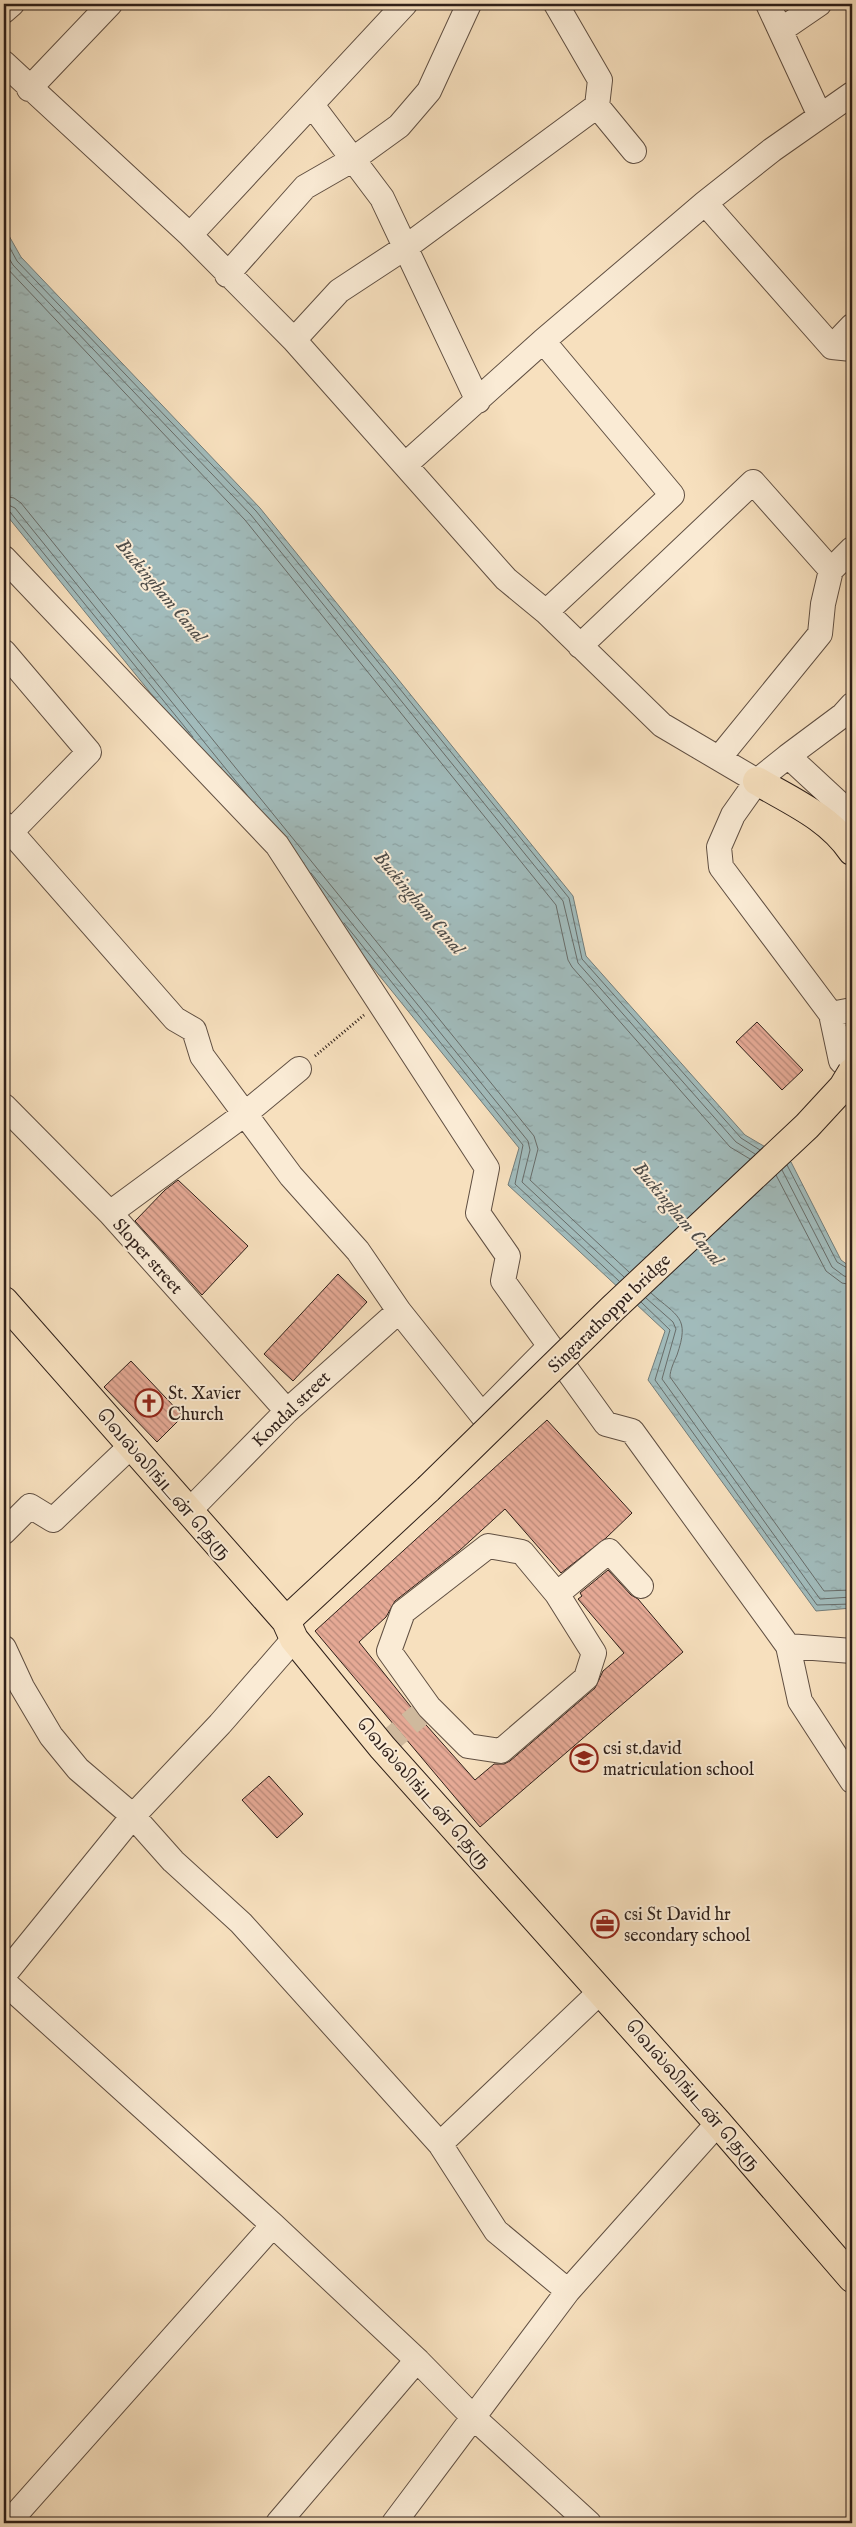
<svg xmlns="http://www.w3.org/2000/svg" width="856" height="2527" font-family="'IM FELL English','Noto Serif Tamil',serif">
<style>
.water{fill:url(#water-ripples);stroke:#737d7a}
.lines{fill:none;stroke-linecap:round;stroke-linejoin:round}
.shore{stroke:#686d6a;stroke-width:1}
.building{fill:url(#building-back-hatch);stroke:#2e1f19}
.minor-tunnel{stroke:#cfb99d;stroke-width:24;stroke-dasharray:24 12;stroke-linecap:butt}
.minor-casing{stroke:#604f42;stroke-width:26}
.major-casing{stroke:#2e1f19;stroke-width:30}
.path{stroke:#2e1f19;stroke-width:3;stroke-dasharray:1 2.5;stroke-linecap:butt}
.minor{stroke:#faebd5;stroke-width:24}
.major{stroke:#f7e0be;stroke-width:28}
.major-bridge-casing{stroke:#2e1f19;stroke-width:30;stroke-linecap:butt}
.major-bridge{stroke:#f7e0be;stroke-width:28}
.labels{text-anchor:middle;stroke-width:4;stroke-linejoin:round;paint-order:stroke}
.street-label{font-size:18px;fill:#2e1f19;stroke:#faebd5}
.poi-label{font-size:18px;fill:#2e1f19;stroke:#faebd5;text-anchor:start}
.water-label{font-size:19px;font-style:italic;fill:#504e4a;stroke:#faebd5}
</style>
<defs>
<pattern id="water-ripples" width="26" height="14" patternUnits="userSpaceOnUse" patternTransform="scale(1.25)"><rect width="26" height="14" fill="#a1bbbb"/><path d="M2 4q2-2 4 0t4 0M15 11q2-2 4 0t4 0" fill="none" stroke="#8ba0a0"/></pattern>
<pattern id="building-back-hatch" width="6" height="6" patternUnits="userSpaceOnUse" patternTransform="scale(1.25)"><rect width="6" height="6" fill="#e5a995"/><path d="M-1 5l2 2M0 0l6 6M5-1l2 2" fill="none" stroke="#ba8979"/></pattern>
</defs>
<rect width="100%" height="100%" fill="#f7e0be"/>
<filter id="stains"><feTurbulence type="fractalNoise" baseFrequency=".004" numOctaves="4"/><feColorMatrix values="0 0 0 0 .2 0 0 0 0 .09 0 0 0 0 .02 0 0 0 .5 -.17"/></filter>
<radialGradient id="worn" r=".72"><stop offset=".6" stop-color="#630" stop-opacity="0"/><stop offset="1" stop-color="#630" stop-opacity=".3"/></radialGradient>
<!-- water -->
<path class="water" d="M4 227 21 257 260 508 573 896 586 956 745 1135 791 1162 841 1260 852 1268V1608L816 1611 648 1380 665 1331 508 1185 519 1148 4 512Z"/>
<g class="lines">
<!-- shore -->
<path class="shore" d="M4 237 17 261 256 511 569 898 582 959 741 1138 760 1150
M4 250 13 265 251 515 563 901 578 963 736 1142 755 1154
M4 265 245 520 556 905 568 960 572 967 730 1147 750 1159
M4 496 14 498 21 503 534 1136 538 1149 530 1180 629 1272
M4 503 15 508 247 795
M4 510 10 512 193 737
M311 873 528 1141 530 1150 522 1182 624 1277
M344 923 523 1145 515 1184 619 1281
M787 1165 837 1262 852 1271
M782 1170 832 1267 844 1276 852 1278
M776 1175 826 1271 842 1283 852 1285
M651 1293C678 1317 690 1317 677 1355 674 1362 670 1370 670 1377L824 1591 852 1590
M646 1298 673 1322 676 1329 662 1379 820 1599 852 1597
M641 1302 670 1330 655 1380 817 1605 852 1604"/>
</g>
<!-- building -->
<path class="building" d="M757 1022 803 1070 782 1090 736 1042Z
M178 1180 248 1246 202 1295 135 1221 165 1190Z
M338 1274 367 1302 293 1381 264 1354Z
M131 1361 183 1416 157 1442 104 1387Z
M547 1420 632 1513 606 1538 561 1573 505 1509 459 1551 395 1601 386 1617 359 1642 419 1717 475 1780 494 1764H504L510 1761 595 1688 603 1671 624 1653 578 1599 582 1596 580 1593 608 1570 631 1595 638 1599 683 1652 480 1827 315 1631Z
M269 1776 303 1814 277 1838 242 1800Z"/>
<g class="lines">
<!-- minor-tunnel -->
<path class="minor-tunnel" d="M382 1747 429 1707"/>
<!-- minor casing -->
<g class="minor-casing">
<path id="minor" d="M556 4 600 80 597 106 634 151
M768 4 820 116
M4 11 12 4
M781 30 819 4
M4 63 190 235 294 340 506 579 546 612 662 725 757 781
M29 89 110 4
M312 105 382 198 478 401
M705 203 772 150 852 94
M190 235 405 4
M227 275 305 187 352 160 399 126 429 91 469 4
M294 340 339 291 406 247 597 106
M543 341 672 495 546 612
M832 347 852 326
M406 464 543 341 705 203 832 347 852 349
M4 558 277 845 487 1168 478 1213 508 1256 503 1281 606 1424 632 1431 788 1646 800 1701 852 1781
M580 646 753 482 831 570 852 549
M4 652 89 752 11 832
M852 705 843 715 788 756 841 805 852 821
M788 756 757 781 733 815 719 847 721 867 831 1014 852 1010
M719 758 820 634 823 604 831 570
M4 824 175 1019 194 1030 202 1056 291 1176 358 1251 399 1311 482 1415 550 1346
M831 1014 841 1061 852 1070
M4 1106 110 1213 287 1411
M110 1213 246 1113 299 1069
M188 1512 287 1411 399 1311
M4 1532 30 1506 53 1520 131 1446
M557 1594 522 1552 488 1546 403 1612 389 1651 429 1707 468 1746 501 1751 586 1678 594 1653 557 1594 609 1551 641 1586
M788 1646 852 1651
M4 1648 22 1687 51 1736 78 1769 133 1816 173 1861 241 1923 440 2144 496 2231 568 2291
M4 1975 133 1816 220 1724 294 1639
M4 1982 273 2225 417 2360 474 2418 589 2523
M440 2144 601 1991
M8 2523 273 2225
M278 2523 417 2360
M394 2523 568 2291 718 2123 730 2137"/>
</g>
<!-- major casing -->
<g class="major-casing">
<path id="major" d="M757 781C791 801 829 817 852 851
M4 1301 286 1621 294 1639 382 1747 718 2123 852 2278
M286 1621 428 1489"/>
</g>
<!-- path -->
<path class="path" d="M315 1056 364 1015"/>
<!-- minor -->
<use href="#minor" class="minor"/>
<!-- major -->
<use href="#major" class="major"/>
<!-- major-bridge casing -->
<g class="major-bridge-casing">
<path id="major-bridge" d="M428 1489 612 1309 807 1126 843 1087 852 1072"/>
</g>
<!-- major-bridge -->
<use href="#major-bridge" class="major-bridge"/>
</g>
<!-- icons -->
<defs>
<g id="church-ring" transform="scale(1.4375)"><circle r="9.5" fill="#faebd5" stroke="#8f2418" stroke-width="1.5"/><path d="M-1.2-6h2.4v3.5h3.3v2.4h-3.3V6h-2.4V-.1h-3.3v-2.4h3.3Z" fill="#8f2418"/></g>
<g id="school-ring" transform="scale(1.4375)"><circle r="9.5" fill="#faebd5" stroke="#8f2418" stroke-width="1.5"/><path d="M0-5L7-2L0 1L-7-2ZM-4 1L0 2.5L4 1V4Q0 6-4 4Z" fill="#8f2418"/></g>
<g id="office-ring" transform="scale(1.4375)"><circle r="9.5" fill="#faebd5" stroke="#8f2418" stroke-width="1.5"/><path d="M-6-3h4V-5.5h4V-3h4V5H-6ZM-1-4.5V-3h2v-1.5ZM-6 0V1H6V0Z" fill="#8f2418"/></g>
</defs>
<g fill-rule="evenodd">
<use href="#church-ring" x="149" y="1403"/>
<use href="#school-ring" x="584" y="1758"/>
<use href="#office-ring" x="605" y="1924"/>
</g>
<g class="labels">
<!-- street labels -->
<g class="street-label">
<text transform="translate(148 1256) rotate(48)" y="6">Sloper street</text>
<text transform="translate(609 1313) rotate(-44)" y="6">Singarathoppu bridge</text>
<text transform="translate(291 1409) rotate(-44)" y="6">Kondal street</text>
<text transform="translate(164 1484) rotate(49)" y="6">வெல்லிங்டன் தெரு</text>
<text transform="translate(424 1793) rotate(49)" y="6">வெல்லிங்டன் தெரு</text>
<text transform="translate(693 2095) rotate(49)" y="6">வெல்லிங்டன் தெரு</text>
</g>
<!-- poi labels -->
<g class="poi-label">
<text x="168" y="1399">St. Xavier<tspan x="168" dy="21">Church</tspan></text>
<text x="603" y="1754">csi st.david<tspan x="603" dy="21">matriculation school</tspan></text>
<text x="624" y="1920">csi St David hr<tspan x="624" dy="21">secondary school</tspan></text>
</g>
<!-- water labels -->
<g class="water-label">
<text transform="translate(162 590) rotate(50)" y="7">Buckingham Canal</text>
<text transform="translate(420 902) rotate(50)" y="7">Buckingham Canal</text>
<text transform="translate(679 1213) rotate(50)" y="7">Buckingham Canal</text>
</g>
</g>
<!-- margin -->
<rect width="856" height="2527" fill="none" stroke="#f7e0be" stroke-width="20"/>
<rect x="5" y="5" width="846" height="2517" fill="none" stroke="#2e1f19" stroke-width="2.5"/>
<rect x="10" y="10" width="836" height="2507" fill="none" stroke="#2e1f19"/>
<rect width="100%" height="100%" filter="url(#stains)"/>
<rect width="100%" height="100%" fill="url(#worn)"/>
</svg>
